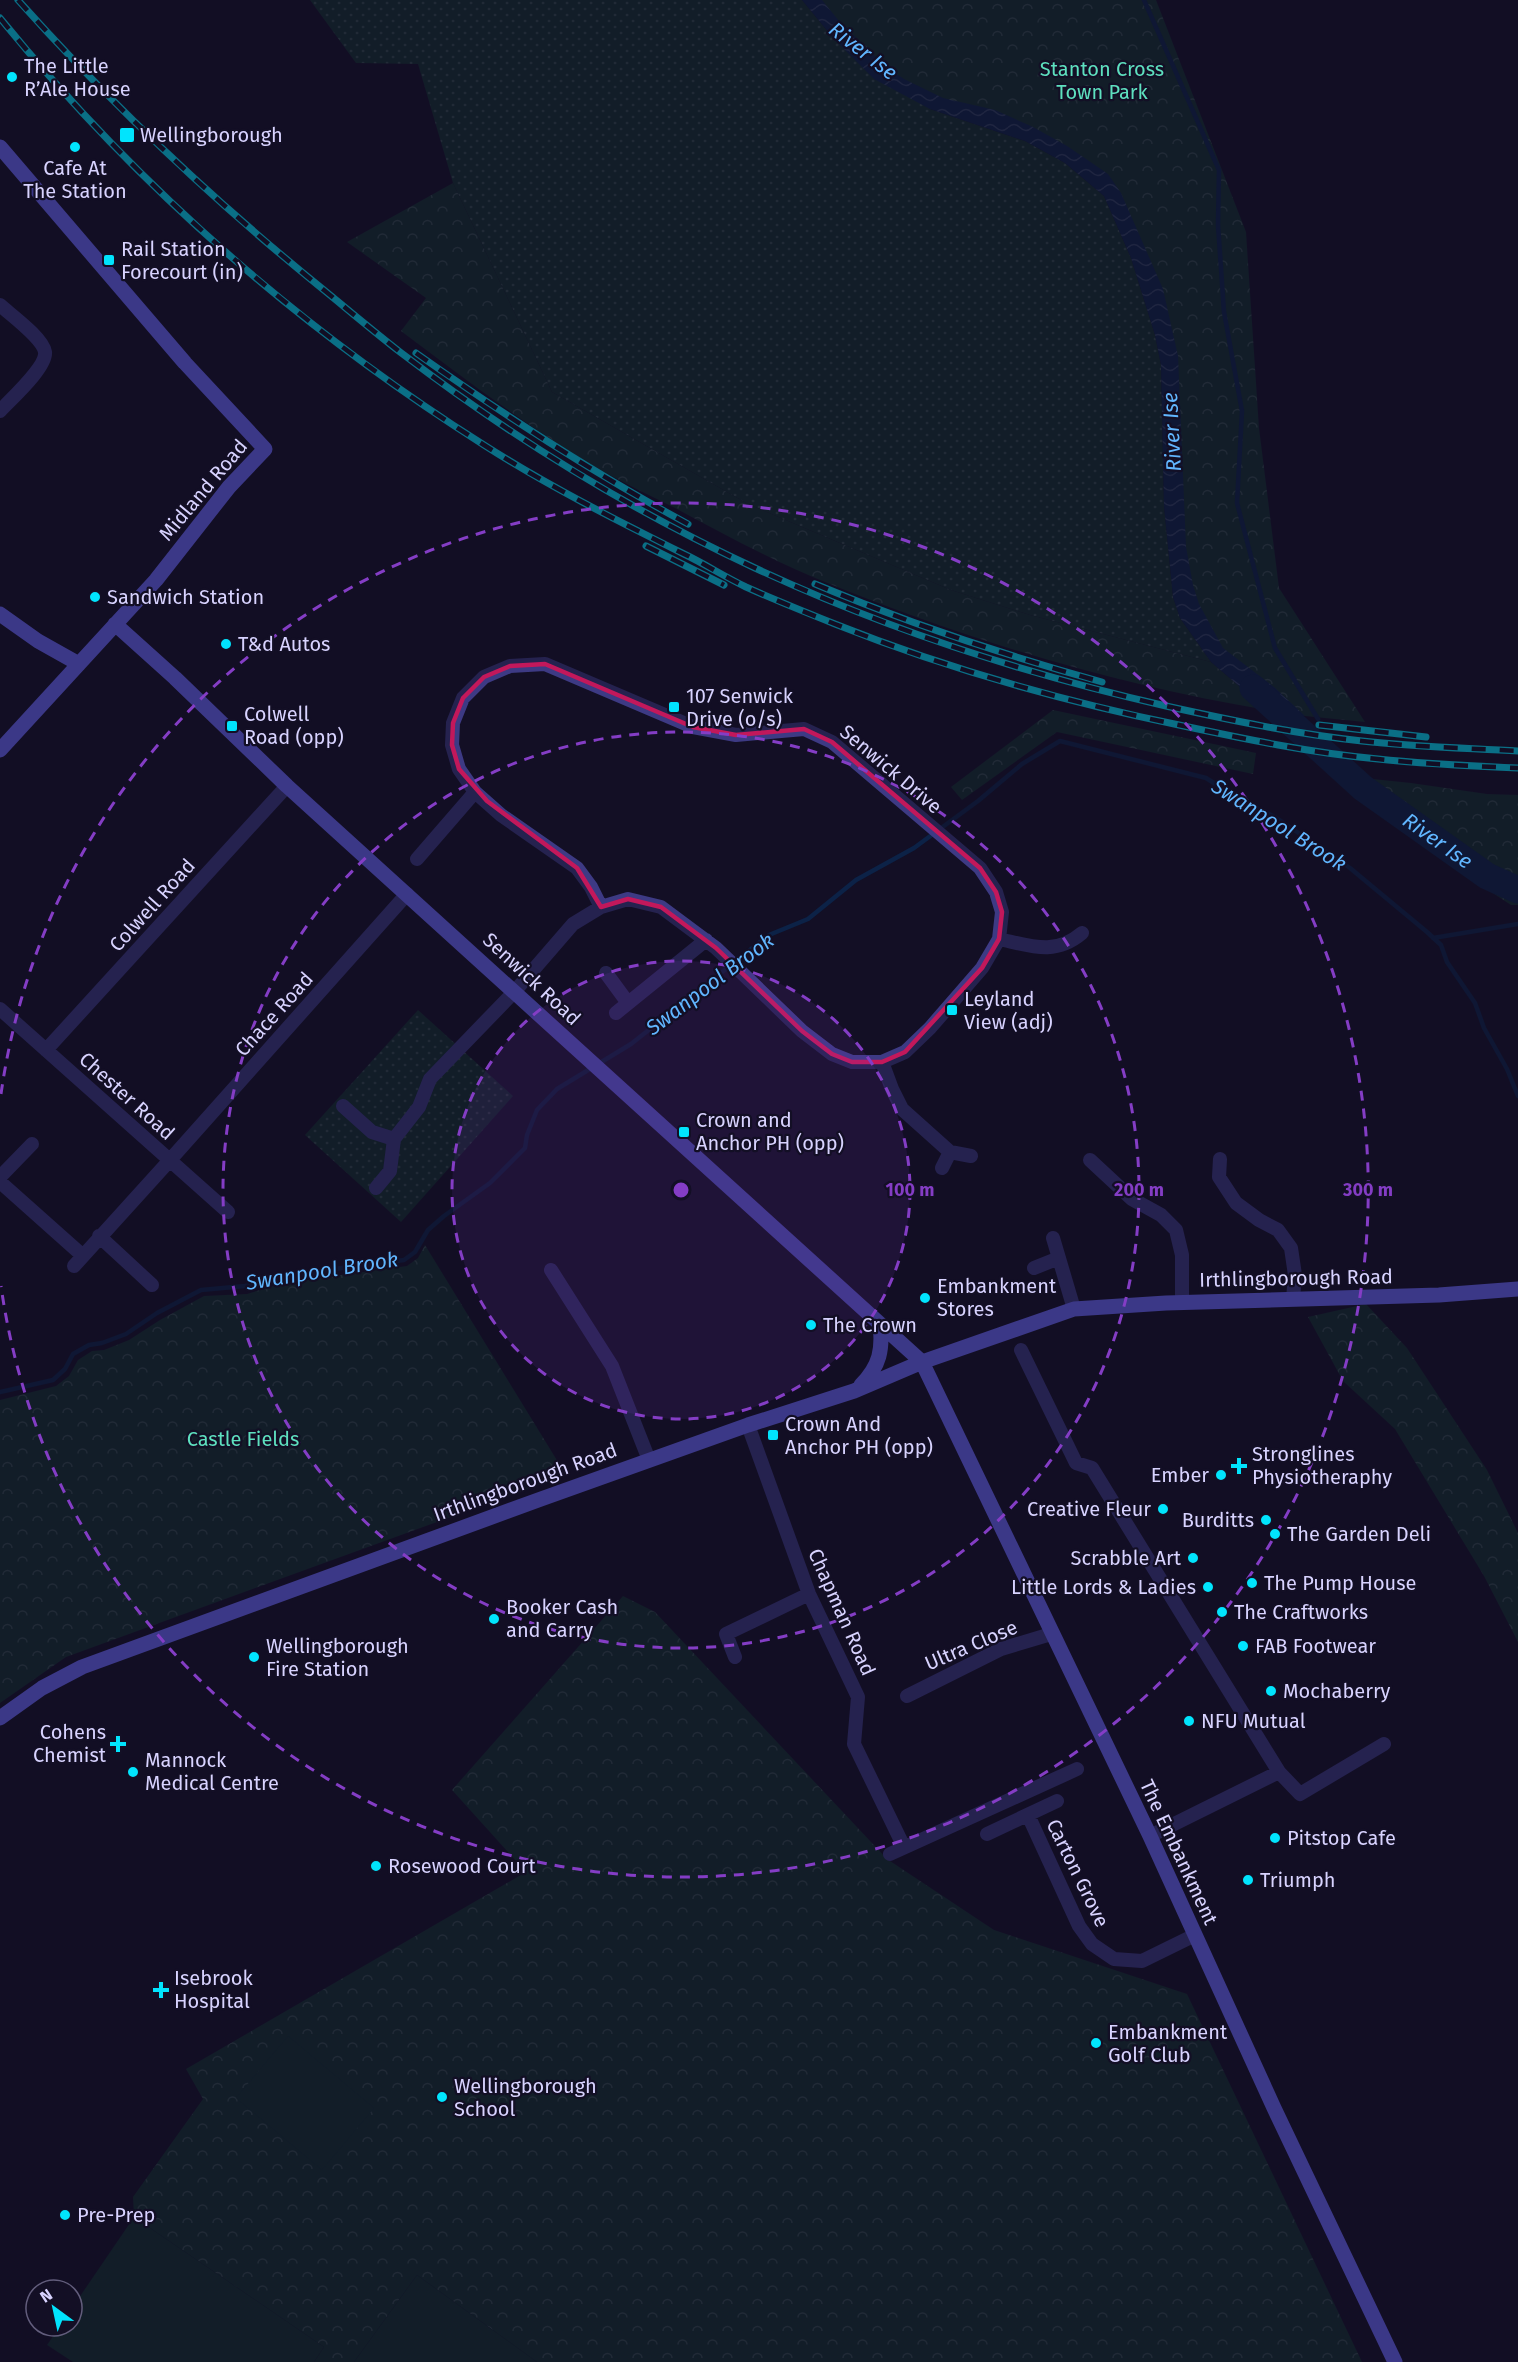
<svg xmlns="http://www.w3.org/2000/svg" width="1518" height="2362" font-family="'Fira Sans',sans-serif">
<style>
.grass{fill:url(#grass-dots)}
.forest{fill:url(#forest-crowns)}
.pitch{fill:#122f2e}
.water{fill:url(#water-waves)}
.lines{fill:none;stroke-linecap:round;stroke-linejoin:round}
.stream{stroke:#0c2247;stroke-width:4.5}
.river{stroke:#0c2247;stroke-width:27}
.street{stroke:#3d3a84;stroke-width:14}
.secondary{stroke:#6e6aff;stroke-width:15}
.rail-casing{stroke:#01e4fd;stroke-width:7}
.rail{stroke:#130f25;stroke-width:4.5;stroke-dasharray:14;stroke-linecap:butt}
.marked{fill:none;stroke:#c2185b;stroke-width:4.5;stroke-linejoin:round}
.ring{fill:none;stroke:#843dc5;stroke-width:3;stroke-dasharray:10 8}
.poi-dot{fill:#01e4fd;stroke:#130f25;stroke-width:2}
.labels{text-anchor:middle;stroke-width:4.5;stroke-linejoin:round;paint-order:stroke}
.poi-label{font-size:20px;fill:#d8d3ff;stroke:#130f25;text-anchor:start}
.park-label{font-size:20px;fill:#5ee0bf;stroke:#130f25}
.street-label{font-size:20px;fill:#d8d3ff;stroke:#130f25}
.water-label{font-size:21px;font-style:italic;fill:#61b6ff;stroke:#130f25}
.centre{fill:#843dc5;stroke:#130f25;stroke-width:3}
.ring-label{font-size:18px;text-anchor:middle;font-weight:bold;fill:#843dc5;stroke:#130f25;stroke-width:4.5;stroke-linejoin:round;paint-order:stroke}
</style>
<defs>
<pattern id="grass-dots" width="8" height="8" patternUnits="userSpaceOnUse" patternTransform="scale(1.5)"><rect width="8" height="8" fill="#122f2e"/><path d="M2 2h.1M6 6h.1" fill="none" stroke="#344c4d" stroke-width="1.8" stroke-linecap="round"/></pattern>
<pattern id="forest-crowns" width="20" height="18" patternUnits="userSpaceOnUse" patternTransform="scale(1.5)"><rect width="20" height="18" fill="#122f2e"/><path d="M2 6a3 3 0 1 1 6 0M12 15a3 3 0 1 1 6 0" fill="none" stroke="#344c4d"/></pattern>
<pattern id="water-waves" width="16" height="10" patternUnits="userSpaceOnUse" patternTransform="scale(1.5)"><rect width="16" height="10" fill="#0c2247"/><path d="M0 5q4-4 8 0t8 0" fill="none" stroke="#2f4163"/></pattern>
</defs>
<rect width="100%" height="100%" fill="#130f25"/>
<!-- grass -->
<path class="grass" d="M310 0H802L834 39 930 109 1025 141 1065 163 1104 196 1131 258 1155 335 1161 365 1164 506 1173 597 1180 618 1211 662 1030 615 951 590 748 504 552 392 453 183 418 64 356 63Z
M418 1010 513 1096 401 1222 305 1135Z"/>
<!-- forest -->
<path class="forest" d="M807 0H1156L1246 232 1259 428 1279 588 1365 722 1305 716 1268 702 1216 653 1180 588 1169 368 1111 190 1064 150 947 110 835 35Z
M453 183 552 392 748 504 951 590 1030 615 1211 662 1267 710C1117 685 971 641 830 584 777 563 725 535 675 508 651 496 626 484 602 471 532 430 466 380 401 331L426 298 347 242Z
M1053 710 1256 753 1253 774 1057 732 962 800 951 787Z
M1334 775 1411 783 1487 794 1518 795V905H1511L1470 878 1449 848 1435 852Z
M425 1245 566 1475 66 1657 0 1703V1400L56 1386 69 1376 78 1360 92 1351 104 1350 129 1340 160 1320 204 1296 247 1294 283 1283 407 1266 418 1258Z
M1366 1304 1407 1348 1487 1470 1518 1533V1642L1484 1576 1395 1429 1343 1381 1308 1317Z
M623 1596 655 1612 887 1859 994 1930 1187 1994 1362 2362H537L417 2275 354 2362H314L324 2347 134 2217 133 2197 203 2099 186 2069 526 1872 452 1790Z"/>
<!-- pitch -->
<path class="pitch" d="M288 2036 374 2108 322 2170 236 2098Z
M134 2217 324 2347 314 2362H73L47 2345 60 2326H72V2308Z
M417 2275 537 2362H354Z"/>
<!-- water -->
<path class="water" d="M802 0H822L839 21 885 66 904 79 943 98 995 110 1033 127 1067 146 1108 174 1121 193 1163 289 1178 356 1186 547 1193 585 1199 604 1223 648 1274 687 1305 716 1267 710 1211 662 1180 618 1173 597 1164 506 1161 365 1155 335 1131 258 1104 196 1065 163 1025 141 930 109 874 79 834 39Z"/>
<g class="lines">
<!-- stream -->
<path class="stream" d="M1144 0 1219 170 1218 225 1224 312 1242 411 1237 503 1275 648 1318 719
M1433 938 1518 924
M0 1392 53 1380 65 1369 73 1354 89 1345 102 1343 126 1334 157 1313 201 1290 245 1286 334 1269 404 1260 415 1252 428 1230 444 1216 490 1183 525 1148 527 1135 537 1110 557 1089 631 1044 769 935 808 919 856 880 914 848 978 801 1022 764 1060 741 1206 778 1242 801 1275 817 1350 868 1427 932 1441 945 1447 962 1475 1003 1484 1028 1507 1069 1518 1096"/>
<!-- river -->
<path class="river" id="s1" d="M1253 688 1363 788 1487 876 1518 890"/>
<!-- street -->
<path class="street" d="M0 305C11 315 43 338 45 352 47 367 11 399 0 411
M417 859 475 792
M999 939C1031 946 1055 956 1082 933
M606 973 628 1003
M0 1009 228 1212
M616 1013 706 940
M46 1050 287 786
M882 1062 892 1089 902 1109 950 1152 971 1156
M343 1106 372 1132 394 1139
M1220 1159 1219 1177 1236 1203 1259 1220 1278 1230 1291 1248 1295 1275 1293 1299
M1090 1160 1132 1199 1161 1215 1176 1230 1182 1255V1302
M942 1168 950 1152
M0 1177 32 1144
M0 1182 82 1255
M376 1188 390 1171 394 1139 419 1107 430 1079 515 991 573 924 601 907 628 899 661 907 716 948 802 1031 832 1054 852 1062H882L905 1052 930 1028 982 968 999 939 1002 912 996 892 980 868 832 742 804 729 736 735 693 727 545 664 510 666 484 677 463 698 453 723 452 745 459 769 475 792 501 815 577 868 591 887 601 907
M99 1236 152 1285
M1053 1238 1074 1309
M74 1266 170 1160 407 894
M1034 1268 1059 1258
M551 1270 612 1366 649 1460
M1021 1350 1076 1463 1092 1468 1279 1772 1300 1794 1384 1744
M748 1425 809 1594 858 1697 854 1744 904 1847
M735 1657 726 1634 809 1594
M907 1696 1001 1649 1051 1634
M1028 1815 1079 1926 1092 1944 1114 1959 1142 1961 1195 1935
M987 1834 1057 1801
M1150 1836 1279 1772
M890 1854 1077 1769"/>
<!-- secondary -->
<path class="secondary" d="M0 147 185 363 265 449 229 487 156 580 0 750
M0 614 38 641 79 664
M115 624 175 678 287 786 922 1362 1150 1836 1274 2108 1395 2362
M861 1385C880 1366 883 1349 880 1324
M0 1718 42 1688 82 1667 541 1499 748 1425 854 1391 922 1362 1074 1309 1166 1303 1439 1295 1518 1289"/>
<!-- rail casing -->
<g class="rail-casing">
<path id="rail" d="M18 0C110 103 212 199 319 286 346 308 373 331 400 352 510 436 630 510 755 568 886 629 1025 674 1166 706 1230 720 1296 734 1362 741 1414 747 1466 748 1518 751
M0 18C136 185 301 329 484 445 548 486 616 520 684 554 705 564 725 577 746 587 775 600 805 612 835 624 945 668 1063 701 1179 725 1245 739 1311 753 1378 759 1425 764 1471 766 1518 768
M416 353C504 415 593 473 688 524
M646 546 724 585
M815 584C908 623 1004 655 1102 682
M1319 725 1426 737"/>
</g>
<!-- rail -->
<use href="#rail" class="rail"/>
</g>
<!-- marked area -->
<path d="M0 0H1518V2362H0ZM545 664 693 727 736 735 804 729 832 742 980 868 996 892 1002 912 999 939 982 968 905 1052 882 1062H852L832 1054 802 1031 716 948 661 907 628 899 601 907 577 868 487 801 459 769 452 745 453 723 463 698 484 677 510 666Z" fill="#130f25" fill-opacity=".55" fill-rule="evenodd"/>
<path class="marked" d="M545 664 693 727 736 735 804 729 832 742 980 868 996 892 1002 912 999 939 982 968 905 1052 882 1062H852L832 1054 802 1031 716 948 661 907 628 899 601 907 577 868 487 801 459 769 452 745 453 723 463 698 484 677 510 666Z"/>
<!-- distance rings -->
<circle cx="681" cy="1190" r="229" fill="#843dc5" fill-opacity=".12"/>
<g class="ring">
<circle cx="681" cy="1190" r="229"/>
<circle cx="681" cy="1190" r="458"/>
<path d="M1 1094A687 687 0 1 1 1 1286"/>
</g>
<!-- markers -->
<g class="poi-dot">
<circle cx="12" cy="77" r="6"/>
<rect x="119" y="127" width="16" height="16" rx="3"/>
<circle cx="75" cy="147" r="6"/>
<rect x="103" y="254" width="12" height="12" rx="3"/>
<circle cx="95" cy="597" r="6"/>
<circle cx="226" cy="644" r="6"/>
<rect x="668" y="701" width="12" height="12" rx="3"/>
<rect x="226" y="720" width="12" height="12" rx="3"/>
<rect x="946" y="1004" width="12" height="12" rx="3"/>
<rect x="678" y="1126" width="12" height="12" rx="3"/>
<circle cx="925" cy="1298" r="6"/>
<circle cx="811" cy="1325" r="6"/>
<rect x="767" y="1429" width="12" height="12" rx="3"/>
<path d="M1236 1457h6v6h6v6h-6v6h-6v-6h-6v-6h6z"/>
<circle cx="1221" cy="1475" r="6"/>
<circle cx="1163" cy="1509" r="6"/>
<circle cx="1266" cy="1520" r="6"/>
<circle cx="1275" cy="1534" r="6"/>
<circle cx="1193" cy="1558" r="6"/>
<circle cx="1252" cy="1583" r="6"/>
<circle cx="1208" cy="1587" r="6"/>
<circle cx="1222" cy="1612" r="6"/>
<circle cx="494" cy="1619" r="6"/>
<circle cx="1243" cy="1646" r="6"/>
<circle cx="254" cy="1657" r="6"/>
<circle cx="1271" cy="1691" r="6"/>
<circle cx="1189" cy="1721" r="6"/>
<path d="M115 1735h6v6h6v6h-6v6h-6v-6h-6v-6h6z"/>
<circle cx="133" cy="1772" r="6"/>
<circle cx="1275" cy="1838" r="6"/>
<circle cx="376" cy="1866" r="6"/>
<circle cx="1248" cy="1880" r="6"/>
<path d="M158 1981h6v6h6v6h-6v6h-6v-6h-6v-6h6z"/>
<circle cx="1096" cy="2043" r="6"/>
<circle cx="442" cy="2097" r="6"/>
<circle cx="65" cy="2215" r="6"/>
</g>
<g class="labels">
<!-- poi labels -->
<g class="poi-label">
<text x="24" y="73">The Little<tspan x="24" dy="23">R’Ale House</tspan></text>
<text x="140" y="142">Wellingborough</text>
<text x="75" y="175" text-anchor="middle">Cafe At<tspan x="75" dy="23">The Station</tspan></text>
<text x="121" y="256">Rail Station<tspan x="121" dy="23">Forecourt (in)</tspan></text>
<text x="107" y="604">Sandwich Station</text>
<text x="238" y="651">T&amp;d Autos</text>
<text x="686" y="703">107 Senwick<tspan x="686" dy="23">Drive (o/s)</tspan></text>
<text x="244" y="721">Colwell<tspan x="244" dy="23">Road (opp)</tspan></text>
<text x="964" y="1006">Leyland<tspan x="964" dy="23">View (adj)</tspan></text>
<text x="696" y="1127">Crown and<tspan x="696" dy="23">Anchor PH (opp)</tspan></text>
<text x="937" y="1293">Embankment<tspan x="937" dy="23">Stores</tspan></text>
<text x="823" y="1332">The Crown</text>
<text x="785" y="1431">Crown And<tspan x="785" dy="23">Anchor PH (opp)</tspan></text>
<text x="1252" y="1461">Stronglines<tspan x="1252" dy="23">Physiotheraphy</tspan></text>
<text x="1209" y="1482" text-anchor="end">Ember</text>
<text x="1151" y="1516" text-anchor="end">Creative Fleur</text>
<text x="1254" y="1527" text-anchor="end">Burditts</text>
<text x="1287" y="1541">The Garden Deli</text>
<text x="1181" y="1565" text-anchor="end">Scrabble Art</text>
<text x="1264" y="1590">The Pump House</text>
<text x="1196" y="1594" text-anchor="end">Little Lords &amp; Ladies</text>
<text x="506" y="1614">Booker Cash<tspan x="506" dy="23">and Carry</tspan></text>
<text x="1234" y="1619">The Craftworks</text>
<text x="266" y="1653">Wellingborough<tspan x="266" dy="23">Fire Station</tspan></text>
<text x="1255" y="1653">FAB Footwear</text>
<text x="1283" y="1698">Mochaberry</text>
<text x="1201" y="1728">NFU Mutual</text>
<text x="106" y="1739" text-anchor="end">Cohens<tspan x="106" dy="23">Chemist</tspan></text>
<text x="145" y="1767">Mannock<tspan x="145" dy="23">Medical Centre</tspan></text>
<text x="1287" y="1845">Pitstop Cafe</text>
<text x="388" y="1873">Rosewood Court</text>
<text x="1260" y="1887">Triumph</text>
<text x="174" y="1985">Isebrook<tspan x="174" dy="23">Hospital</tspan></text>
<text x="1108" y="2039">Embankment<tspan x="1108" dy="23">Golf Club</tspan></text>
<text x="454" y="2093">Wellingborough<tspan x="454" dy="23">School</tspan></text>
<text x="77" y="2222">Pre-Prep</text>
</g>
<!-- park labels -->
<g class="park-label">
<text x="1102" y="76">Stanton Cross<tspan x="1102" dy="23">Town Park</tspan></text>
<text x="243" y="1446">Castle Fields</text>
</g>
<!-- street labels -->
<g class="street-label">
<text transform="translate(203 490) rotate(-50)" y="7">Midland Road</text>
<text transform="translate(891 769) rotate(40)" y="7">Senwick Drive</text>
<text transform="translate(152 905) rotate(-48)" y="7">Colwell Road</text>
<text transform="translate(532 979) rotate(43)" y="7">Senwick Road</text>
<text transform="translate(274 1014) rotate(-48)" y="7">Chace Road</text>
<text transform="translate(127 1096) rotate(42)" y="7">Chester Road</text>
<text transform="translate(1296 1278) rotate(-1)" y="7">Irthlingborough Road</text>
<text transform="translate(525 1482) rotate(-20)" y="7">Irthlingborough Road</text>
<text transform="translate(842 1612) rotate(66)" y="7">Chapman Road</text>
<text transform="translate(971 1645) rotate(-23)" y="7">Ultra Close</text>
<text transform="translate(1179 1852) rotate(65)" y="7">The Embankment</text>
<text transform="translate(1078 1873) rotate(64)" y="7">Carton Grove</text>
</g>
<!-- water labels -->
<g class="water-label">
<text transform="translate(863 51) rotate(38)" y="7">River Ise</text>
<text transform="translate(1172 432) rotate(-93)" y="7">River Ise</text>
<text transform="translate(1279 825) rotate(32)" y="7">Swanpool Brook</text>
<text dy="7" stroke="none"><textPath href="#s1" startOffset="240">River Ise</textPath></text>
<text transform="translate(710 984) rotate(-37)" y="7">Swanpool Brook</text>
<text transform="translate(322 1271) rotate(-9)" y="7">Swanpool Brook</text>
</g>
</g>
<circle cx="681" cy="1190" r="9" class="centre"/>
<g class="ring-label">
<text x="910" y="1196">100 m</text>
<text x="1139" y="1196">200 m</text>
<text x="1368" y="1196">300 m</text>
</g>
<!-- north arrow -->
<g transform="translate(54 2308) rotate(327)"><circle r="28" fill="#130f25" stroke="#625d7c" stroke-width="1.5"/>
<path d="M0-4.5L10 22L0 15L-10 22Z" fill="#01e4fd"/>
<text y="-9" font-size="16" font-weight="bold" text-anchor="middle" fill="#d8d3ff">N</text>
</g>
</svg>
